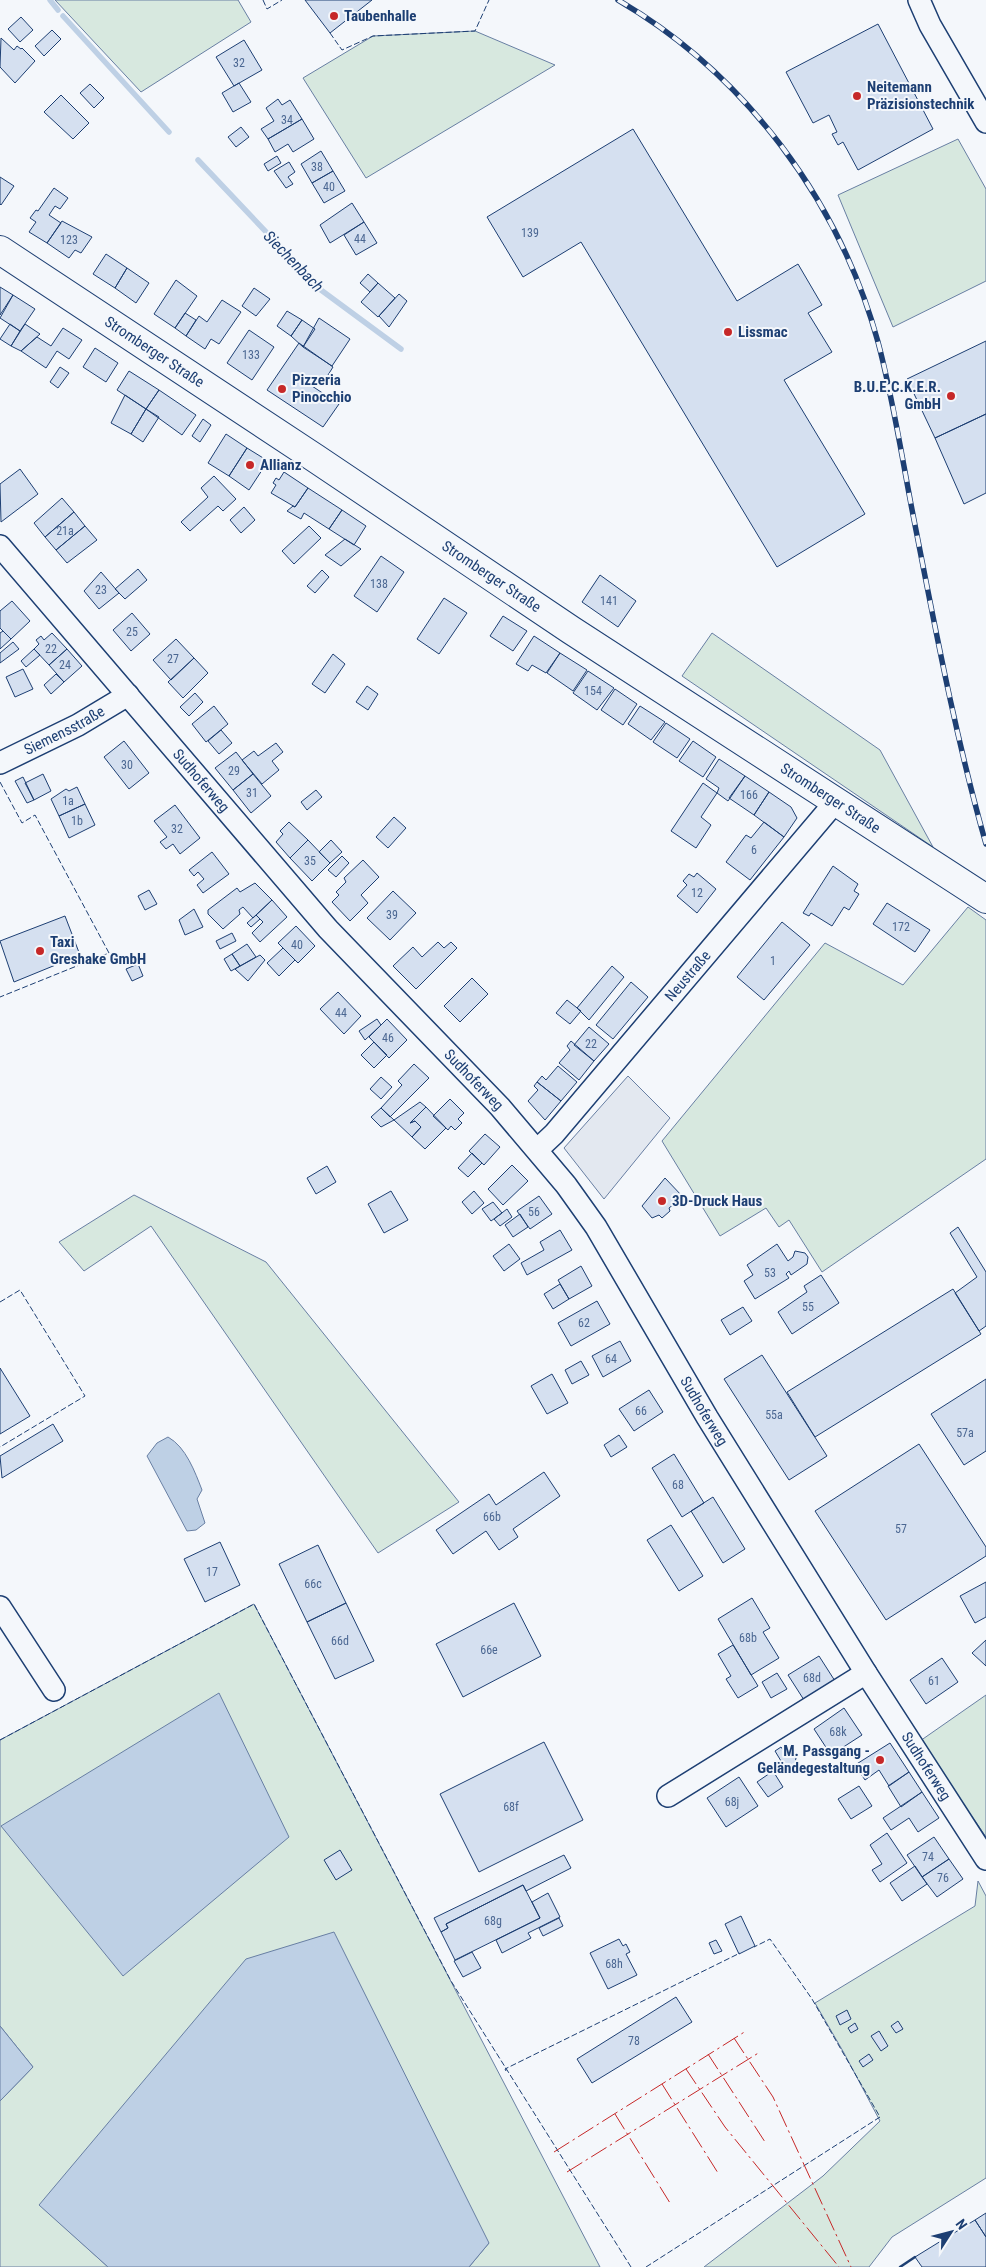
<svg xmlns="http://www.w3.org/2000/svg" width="986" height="2267" font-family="'Roboto Condensed',sans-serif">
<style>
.green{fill:#d7e8df;stroke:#687fa3}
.parking{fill:#e3e8f0;stroke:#687fa3}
.water{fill:#bed0e5;stroke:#687fa3}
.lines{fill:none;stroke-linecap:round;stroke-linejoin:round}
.stream{stroke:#bed0e5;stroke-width:5.5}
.building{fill:#d5e0f0;stroke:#1d3f73}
.minor-casing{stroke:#1d3f73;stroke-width:24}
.major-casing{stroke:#1d3f73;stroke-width:30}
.minor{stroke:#f4f7fb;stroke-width:21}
.major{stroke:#f4f7fb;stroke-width:28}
.rail-casing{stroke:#1d3f73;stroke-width:5.5}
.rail{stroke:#f4f7fb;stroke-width:4;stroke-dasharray:11;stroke-linecap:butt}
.fence{stroke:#1d3f73;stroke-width:1;stroke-dasharray:6 2.5;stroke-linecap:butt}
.wall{stroke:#1d3f73;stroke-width:2.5}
.power{stroke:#c62828;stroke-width:1;stroke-dasharray:18 4 2.5 4;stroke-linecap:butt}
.poi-dot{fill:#c62828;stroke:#f4f7fb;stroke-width:2}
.labels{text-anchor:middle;stroke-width:4;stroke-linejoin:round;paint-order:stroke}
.number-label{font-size:12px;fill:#4b6792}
.poi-label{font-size:15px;font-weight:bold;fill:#1d3f73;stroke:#f4f7fb;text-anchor:start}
.street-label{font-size:15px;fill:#1d3f73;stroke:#f4f7fb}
.water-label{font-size:16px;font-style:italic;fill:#1d3f73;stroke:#f4f7fb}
</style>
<rect width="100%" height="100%" fill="#f4f7fb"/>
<!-- green -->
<path class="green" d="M55 0H238L251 22 141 92Z
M475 31 555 65 366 178 303 78 373 36Z
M958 139 986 189V281L893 327 838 195Z
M712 633 880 750 933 847 682 676Z
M968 907 986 920V1159L822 1272 789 1220 779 1227 766 1208 720 1236 662 1141 825 943 903 985Z
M134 1195 266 1262 459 1502 378 1553 151 1226 84 1271 59 1242Z
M254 1604 600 2267H469L489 2243 40 2205 108 2267H0V2101L33 2067 0 2026V1740Z
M986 1695V1837L920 1741Z
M978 1881 986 1896V2178L892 2237 869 2267H704L823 2176 880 2121 844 2053 815 2003 975 1906Z"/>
<!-- parking -->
<path class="parking" d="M628 1076 670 1118 604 1199 564 1148Z"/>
<!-- water -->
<path class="water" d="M168 1437C186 1447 195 1472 202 1490L197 1499 205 1523 196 1530 187 1531 147 1456 157 1443Z
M219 1693 289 1837 123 1976 1 1826Z
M334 1932 489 2243 469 2267H108L39 2205 246 1959Z
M0 2026 33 2067 0 2101Z"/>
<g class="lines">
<!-- stream -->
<path class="stream" d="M50 0 58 10
M63 16 169 132
M198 160 321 290 401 349"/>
</g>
<!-- building -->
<path class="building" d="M305 0H372L330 33Z
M21 17 33 30 20 42 8 29Z
M878 24 933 129 858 170 843 142 838 145 832 134 837 132 829 115 813 123 786 72Z
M52 30 61 39 44 56 35 46Z
M1 38 14 50 17 46 21 49 22 48 35 61 15 83 0 67Z
M244 40 262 70 234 86 216 57Z
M239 83 251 102 233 112 222 93Z
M90 84 104 98 94 108 80 93Z
M61 95 89 123 73 139 44 112Z
M278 99 282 105 290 100 302 119 268 139 261 129 274 121 266 108Z
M302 119 314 139 293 152 288 144 275 152 268 139Z
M241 127 249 137 236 147 228 137Z
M633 129 737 301 798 264 822 305 808 313 832 352 784 380 865 514 777 567 581 242 523 277 487 217Z
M321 151 333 171 312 183 301 164Z
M277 156 281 163 268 171 264 164Z
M289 162 295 172 288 177 293 184 286 188 274 171Z
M333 171 345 191 324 203 312 183Z
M0 177 14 186 1 205 0 204Z
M54 188 68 198 60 209 55 206 49 215 61 223 47 243 29 232 36 222 30 218 36 210 38 211Z
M352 203 364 222 330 243 320 225Z
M62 221 92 237 81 253 75 250 69 258 47 243Z
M364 222 377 243 356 255 344 235Z
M106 254 127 268 115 288 93 274Z
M127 268 149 283 136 303 115 288Z
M368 274 378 283 370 292 360 283Z
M176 280 197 296 175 328 154 314Z
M378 283 395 298 378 317 361 302Z
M0 287 13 295 0 315Z
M254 288 270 299 256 316 242 306Z
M399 294 407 301 389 327 379 316Z
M13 295 35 309 20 331 0 318Z
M222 300 241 312 219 344 211 339 205 349 186 336 199 316 207 322Z
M287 311 302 320 291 336 277 326Z
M185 313 196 320 186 336 175 328Z
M319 318 350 339 332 366 303 347Z
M302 320 315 329 303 347 291 336Z
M10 324 20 331 11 346 0 339Z
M25 324 40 334 21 351 11 346Z
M63 328 82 340 69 359 57 351 46 368 21 351 37 337 51 346Z
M249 330 274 347 252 380 227 363Z
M986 341V414L935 438 907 379Z
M299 343 333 367 323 383 317 379 312 386 339 404 323 427 267 390Z
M95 348 118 363 106 382 83 367Z
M60 367 69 373 58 388 50 382Z
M129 371 159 390 146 409 117 390Z
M159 390 196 415 182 435 146 409Z
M125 395 146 409 131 434 111 423Z
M146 409 159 417 143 442 131 434Z
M986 414V493L964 504 935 438Z
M203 419 211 425 200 442 192 436Z
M226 434 247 448 229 476 208 463Z
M247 448 268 461 249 490 229 476Z
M20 469 38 494 1 522 0 484Z
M284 472 308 488 295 507 271 493 276 485 273 483 276 478 279 480Z
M214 476 236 499 223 511 218 506 190 531 181 522 208 497 201 488Z
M308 488 342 510 329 529 304 513 301 519 287 511 293 506 295 507Z
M62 498 74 512 45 537 34 523Z
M244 507 255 520 241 533 230 520Z
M342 510 366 526 354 545 329 529Z
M74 512 85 526 56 550 45 537Z
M85 526 97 540 67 563 56 550Z
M309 526 321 538 294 564 282 551Z
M345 539 361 549 341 566 325 555Z
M381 556 404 572 377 612 354 596Z
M138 569 147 580 125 599 115 589Z
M322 570 329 577 315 593 307 586Z
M101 572 119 593 99 609 84 591Z
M600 575 636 601 618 627 582 602Z
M444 598 467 613 439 654 417 639Z
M12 601 30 621 11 639 0 628V611Z
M132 613 150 634 131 651 113 630Z
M503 616 527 631 513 651 490 636Z
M3 631 11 639 0 649V633Z
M52 633 67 649 49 665 34 649 39 644 36 640 41 636 44 640Z
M534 636 560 653 546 673 532 665 528 671 516 664Z
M176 639 194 658 171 680 153 660Z
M13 642 19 649 0 663V653Z
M34 649 40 655 26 667 21 661Z
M67 649 82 666 64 682 49 665Z
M560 653 587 670 573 691 547 673Z
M333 654 345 664 325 693 312 684Z
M194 658 208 673 183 698 168 682Z
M23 669 33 689 15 697 6 677Z
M588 671 614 688 597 710 573 693Z
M56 674 64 682 51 694 44 685Z
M367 686 378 694 368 710 356 702Z
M615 689 637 704 623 725 601 710Z
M195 693 203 702 189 716 180 707Z
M214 706 228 724 206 742 192 724Z
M640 706 665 722 651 740 628 724Z
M666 723 690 739 677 758 653 742Z
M221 730 232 743 219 754 208 741Z
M124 741 149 773 129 789 104 757Z
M693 741 716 757 703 777 679 761Z
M276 743 283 752 272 761 279 770 262 784 242 760 254 751 258 756Z
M236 752 253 774 233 790 215 768Z
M719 759 745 776 728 801 717 793 719 788 706 779Z
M43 774 51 791 34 800 25 783Z
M253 774 271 796 251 813 233 790Z
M745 776 769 792 754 815 729 798Z
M23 777 34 800 27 803 15 781Z
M703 783 717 793 701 817 711 825 696 848 671 831Z
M77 787 85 804 59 816 51 799 66 789 69 791Z
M316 790 322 797 307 810 301 802Z
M769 792 791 807 797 818 784 837 754 815Z
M85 804 95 825 69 838 59 816Z
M175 805 200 838 180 854 173 844 166 849 160 842 167 837 154 821Z
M394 817 406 828 388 848 376 837Z
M289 822 308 840 290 858 276 842 283 834 280 831Z
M764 822 784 837 750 880 726 862 746 835 751 838Z
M308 840 330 863 312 881 290 858Z
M331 840 342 852 330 863 319 852Z
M212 852 229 874 203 893 197 885 204 879 198 872 194 876 189 870Z
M342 856 349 863 336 877 328 870Z
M363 860 379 877 361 895 368 903 350 921 332 902 339 895 336 892 346 882 344 878Z
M833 866 858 884 854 891 859 894 849 910 844 907 832 926 811 913 809 916 803 913Z
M697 873 716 889 697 913 677 896 687 885 683 881 689 874 694 877Z
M255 883 272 900 253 918 243 907 239 910 240 914 223 929 208 914V910L237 888 240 892Z
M149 890 157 904 145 910 138 896Z
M393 891 416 913 390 940 367 918Z
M272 900 287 917 260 942 252 933 263 922 256 915Z
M887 903 930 930 915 952 873 924Z
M194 909 203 927 185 935 179 920Z
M256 915 260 919 251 927 247 923Z
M65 916 80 955 14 982 0 941Z
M782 922 810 945 764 1000 737 977Z
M296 926 315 946 298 963 278 943Z
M232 933 236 941 220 949 216 941Z
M438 942 444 948 451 942 457 948 416 989 393 966 413 947 422 957Z
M247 944 256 957 240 966 232 954Z
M283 948 295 960 279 976 267 963Z
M232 954 240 966 231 971 224 959Z
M260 955 265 960 248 981 235 969Z
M138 964 143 976 132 981 126 969Z
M612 966 624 977 589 1020 577 1008Z
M472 978 488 994 460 1022 444 1006Z
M631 982 648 997 613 1039 596 1025Z
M338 992 361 1016 344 1034 320 1009Z
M567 1000 581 1011 570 1024 556 1013Z
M377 1019 381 1025 365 1040 359 1031Z
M387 1019 407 1040 389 1058 369 1037Z
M589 1027 609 1044 594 1061 574 1045Z
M571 1041 594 1061 579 1080 559 1063 570 1050 567 1046Z
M374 1042 387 1055 374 1068 361 1055Z
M414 1064 429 1078 390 1117 381 1108 402 1085 398 1081Z
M558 1066 577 1082 561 1101 537 1082 542 1076 546 1080Z
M381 1077 392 1087 381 1099 370 1089Z
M537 1082 561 1101 545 1120 528 1101 538 1090 534 1086Z
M450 1099 464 1113 458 1119 462 1123 455 1130 451 1126 448 1130 433 1116Z
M420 1102 426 1107 410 1123 415 1121 421 1127 412 1137 394 1120Z
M426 1107 446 1128 425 1149 412 1137 421 1127 415 1121 410 1123Z
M381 1108 394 1120 381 1127 371 1117Z
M485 1134 500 1147 484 1165 469 1151Z
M472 1153 482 1163 468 1177 458 1168Z
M512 1165 528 1181 503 1205 488 1189Z
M327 1166 336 1182 316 1194 307 1178Z
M665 1178 683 1197 669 1208 670 1211 662 1218 659 1215 652 1218 642 1206Z
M391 1191 408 1220 384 1233 368 1204Z
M474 1191 484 1203 472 1214 462 1202Z
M539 1196 552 1214 530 1229 517 1211Z
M493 1202 502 1213 491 1221 482 1209Z
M507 1209 512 1217 500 1226 494 1219Z
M520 1214 528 1227 513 1237 505 1225Z
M958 1227 986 1272V1326L979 1331 955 1293 977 1277 950 1233Z
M560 1230 572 1250 527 1275 521 1263 544 1250 540 1242Z
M509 1244 520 1259 504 1271 493 1256Z
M777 1244 788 1261 793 1257 795 1251 805 1253 808 1257 807 1264 791 1275 789 1271 786 1274 789 1278 755 1299 744 1281 753 1275 747 1265Z
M581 1266 592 1286 569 1299 558 1280Z
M821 1275 839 1303 792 1334 778 1312 807 1292 804 1286Z
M560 1284 569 1299 553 1309 544 1294Z
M953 1289 981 1334 815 1437 787 1392Z
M597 1301 610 1324 571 1346 558 1323Z
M743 1307 752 1321 730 1335 721 1320Z
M620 1341 631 1361 603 1377 592 1356Z
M762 1355 827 1456 789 1480 724 1379Z
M581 1361 589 1375 572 1384 565 1370Z
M0 1368 30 1416 0 1434Z
M552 1374 568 1403 547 1414 531 1386Z
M986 1379V1451L964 1465 931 1414Z
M649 1390 663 1412 634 1431 619 1409Z
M53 1424 63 1441 2 1478 0 1456Z
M619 1435 627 1447 611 1457 604 1445Z
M919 1444 986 1547V1556L886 1620 815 1511Z
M674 1454 704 1503 682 1517 652 1468Z
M544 1472 560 1496 513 1529 518 1537 499 1550 486 1531 453 1554 436 1530 489 1494 496 1505Z
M713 1497 745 1549 723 1563 691 1511Z
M671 1525 703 1576 679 1591 647 1540Z
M220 1542 240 1585 205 1602 184 1559Z
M318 1545 346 1603 307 1622 279 1564Z
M986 1582V1617L975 1623 960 1596Z
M752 1598 770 1628 763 1632 779 1658 751 1675 718 1619Z
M346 1603 374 1661 335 1679 307 1622Z
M514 1603 541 1656 463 1697 436 1644Z
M986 1640V1666L972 1653Z
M733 1645 758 1686 738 1698 726 1679 731 1676 718 1654Z
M819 1656 835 1681 804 1700 788 1675Z
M942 1658 958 1682 926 1704 910 1680Z
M777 1673 787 1689 771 1698 762 1682Z
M844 1708 862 1735 831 1755 814 1729Z
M544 1742 583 1820 479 1872 440 1794Z
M890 1743 909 1772 889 1786 879 1770 865 1780 855 1765Z
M781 1747 786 1754 791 1751 796 1758 794 1767 787 1771 775 1751Z
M773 1771 783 1787 768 1797 757 1782Z
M909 1772 922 1792 901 1807 888 1786Z
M739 1777 758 1806 726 1827 707 1798Z
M859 1786 872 1806 851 1819 838 1799Z
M922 1792 939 1818 918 1832 909 1818 891 1830 883 1818Z
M887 1833 907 1863 880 1882 872 1870 882 1864 870 1845Z
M934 1837 949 1859 922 1877 907 1855Z
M340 1850 352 1870 336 1880 324 1860Z
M564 1855 571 1868 526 1891 523 1885 446 1924 448 1928 441 1932 434 1918Z
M949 1859 963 1879 937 1897 922 1877Z
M915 1866 927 1884 902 1901 890 1883Z
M523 1885 540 1918 455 1960 441 1932 448 1928 446 1924Z
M548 1893 560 1917 528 1933 531 1938 502 1953 496 1940 540 1918 532 1902Z
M741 1916 755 1946 739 1954 725 1924Z
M559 1918 563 1926 543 1936 539 1928Z
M619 1939 623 1946 626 1944 630 1952 626 1954 637 1975 608 1989 590 1953Z
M716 1940 722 1951 714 1954 709 1943Z
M472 1952 481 1968 463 1977 454 1961Z
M676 1997 692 2022 592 2083 577 2059Z
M847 2010 851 2019 840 2025 836 2016Z
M898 2021 903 2029 896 2033 891 2026Z
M855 2023 858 2029 851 2033 848 2028Z
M879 2031 888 2046 881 2051 871 2036Z
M869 2054 873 2060 863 2067 859 2061Z
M986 2213V2237L975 2220Z
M975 2220 986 2237V2267H922L915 2257Z"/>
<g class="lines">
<!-- minor casing -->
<g class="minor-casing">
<g id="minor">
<path d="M919 0 930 25 986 122"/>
<path id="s1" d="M0 546 328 929 500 1107 566 1185 596 1227 707 1417 866 1673 986 1859"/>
<path id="s2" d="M0 763 78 725 128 695"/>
<path id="s3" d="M538 1149 554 1134 837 800"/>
<path d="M0 1607 54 1690"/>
<path d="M668 1796 866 1673"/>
</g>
</g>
<!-- major casing -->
<g class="major-casing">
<g id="major">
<path id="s4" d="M0 250 315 458 571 630 986 899"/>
</g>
</g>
<!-- minor -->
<use href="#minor" class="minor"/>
<!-- major -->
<use href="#major" class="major"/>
<!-- rail casing -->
<g class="rail-casing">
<path id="rail" d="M618 0C745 74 839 200 878 342 894 402 903 465 915 525 936 632 956 739 986 844"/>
</g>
<!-- rail -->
<use href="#rail" class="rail"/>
<!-- fence -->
<path class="fence" d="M263 0 267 9 282 0
M330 33 342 50 373 36 475 31 489 0
M0 782 22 823 35 815 109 953 0 997
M0 1302 20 1290 85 1396 0 1447
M0 1740 254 1604 451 1981 631 2267
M506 2071 505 2069 740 1953
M646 2267 880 2117 812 1999 770 1939 754 1947"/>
<!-- wall -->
<path class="wall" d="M900 2267 915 2257"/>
<!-- power -->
<path class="power" d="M734 2038 773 2097 851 2267
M708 2054 765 2142
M686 2069 725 2127 839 2267
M662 2084 718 2173
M615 2114 670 2203
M554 2152 746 2031
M567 2172 760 2052"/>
</g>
<!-- markers -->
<g class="poi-dot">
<circle cx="334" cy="16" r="5"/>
<circle cx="857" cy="96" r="5"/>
<circle cx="728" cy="332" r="5"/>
<circle cx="282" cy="389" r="5"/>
<circle cx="951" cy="396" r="5"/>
<circle cx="250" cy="465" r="5"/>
<circle cx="40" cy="951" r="5"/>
<circle cx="662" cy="1201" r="5"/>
<circle cx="880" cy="1760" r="5"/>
</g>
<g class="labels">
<!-- number labels -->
<g class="number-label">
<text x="239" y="67">32</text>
<text x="287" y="124">34</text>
<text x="317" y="171">38</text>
<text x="329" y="191">40</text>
<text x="530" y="237">139</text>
<text x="360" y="243">44</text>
<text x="69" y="244">123</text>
<text x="251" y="359">133</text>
<text x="65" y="535">21a</text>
<text x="379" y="588">138</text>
<text x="101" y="594">23</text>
<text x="609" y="605">141</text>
<text x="132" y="636">25</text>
<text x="51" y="653">22</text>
<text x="173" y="663">27</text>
<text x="65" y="669">24</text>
<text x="593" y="695">154</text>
<text x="127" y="769">30</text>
<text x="234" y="775">29</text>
<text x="252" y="797">31</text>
<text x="749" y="799">166</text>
<text x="68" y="805">1a</text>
<text x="77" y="825">1b</text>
<text x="177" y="833">32</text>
<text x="754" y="854">6</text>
<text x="310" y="865">35</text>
<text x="697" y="897">12</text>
<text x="392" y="919">39</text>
<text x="901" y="931">172</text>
<text x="297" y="949">40</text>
<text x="773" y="965">1</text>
<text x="341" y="1017">44</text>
<text x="388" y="1042">46</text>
<text x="591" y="1048">22</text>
<text x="534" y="1216">56</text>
<text x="770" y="1277">53</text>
<text x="808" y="1311">55</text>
<text x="584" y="1327">62</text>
<text x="611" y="1363">64</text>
<text x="641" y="1415">66</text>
<text x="774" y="1419">55a</text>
<text x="965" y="1437">57a</text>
<text x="678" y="1489">68</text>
<text x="492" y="1521">66b</text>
<text x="901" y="1533">57</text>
<text x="212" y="1576">17</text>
<text x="313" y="1588">66c</text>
<text x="748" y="1642">68b</text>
<text x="340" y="1645">66d</text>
<text x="489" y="1654">66e</text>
<text x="812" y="1682">68d</text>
<text x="934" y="1685">61</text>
<text x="838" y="1736">68k</text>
<text x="732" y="1806">68j</text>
<text x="511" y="1811">68f</text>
<text x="928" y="1861">74</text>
<text x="943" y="1882">76</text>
<text x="493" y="1925">68g</text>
<text x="614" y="1968">68h</text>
<text x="634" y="2045">78</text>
</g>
<!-- poi labels -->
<g class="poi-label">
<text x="344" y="21">Taubenhalle</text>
<text x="867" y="92">Neitemann<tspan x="867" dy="17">Präzisionstechnik</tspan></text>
<text x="738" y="337">Lissmac</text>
<text x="292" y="385">Pizzeria<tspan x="292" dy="17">Pinocchio</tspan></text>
<text x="941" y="392" text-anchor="end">B.U.E.C.K.E.R.<tspan x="941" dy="17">GmbH</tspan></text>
<text x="260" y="470">Allianz</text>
<text x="50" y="947">Taxi<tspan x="50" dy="17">Greshake GmbH</tspan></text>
<text x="672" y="1206">3D-Druck Haus</text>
<text x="870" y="1756" text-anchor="end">M. Passgang -<tspan x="870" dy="17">Geländegestaltung</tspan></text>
</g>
<!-- street labels -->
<g class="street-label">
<text dy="5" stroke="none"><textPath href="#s4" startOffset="185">Stromberger Straße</textPath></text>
<text dy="5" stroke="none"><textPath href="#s4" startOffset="590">Stromberger Straße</textPath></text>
<text dy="5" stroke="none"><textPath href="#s2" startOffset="72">Siemensstraße</textPath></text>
<text dy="5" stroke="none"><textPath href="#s1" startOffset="309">Sudhoferweg</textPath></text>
<text dy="5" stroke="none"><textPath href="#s4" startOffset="995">Stromberger Straße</textPath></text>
<text dy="5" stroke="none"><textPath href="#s3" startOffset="229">Neustraße</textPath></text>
<text dy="5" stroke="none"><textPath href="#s1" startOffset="714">Sudhoferweg</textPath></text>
<text dy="5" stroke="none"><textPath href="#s1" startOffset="1119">Sudhoferweg</textPath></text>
<text dy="5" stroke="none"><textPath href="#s1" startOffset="1538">Sudhoferweg</textPath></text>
</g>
<!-- water labels -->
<g class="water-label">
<text transform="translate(294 261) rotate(46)" y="6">Siechenbach</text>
</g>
</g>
<!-- north arrow -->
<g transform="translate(951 2232) rotate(54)" stroke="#f4f7fb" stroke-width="4" paint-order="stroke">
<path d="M0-4L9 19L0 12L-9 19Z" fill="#1d3f73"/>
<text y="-8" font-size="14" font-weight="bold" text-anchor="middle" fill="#1d3f73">N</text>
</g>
</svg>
